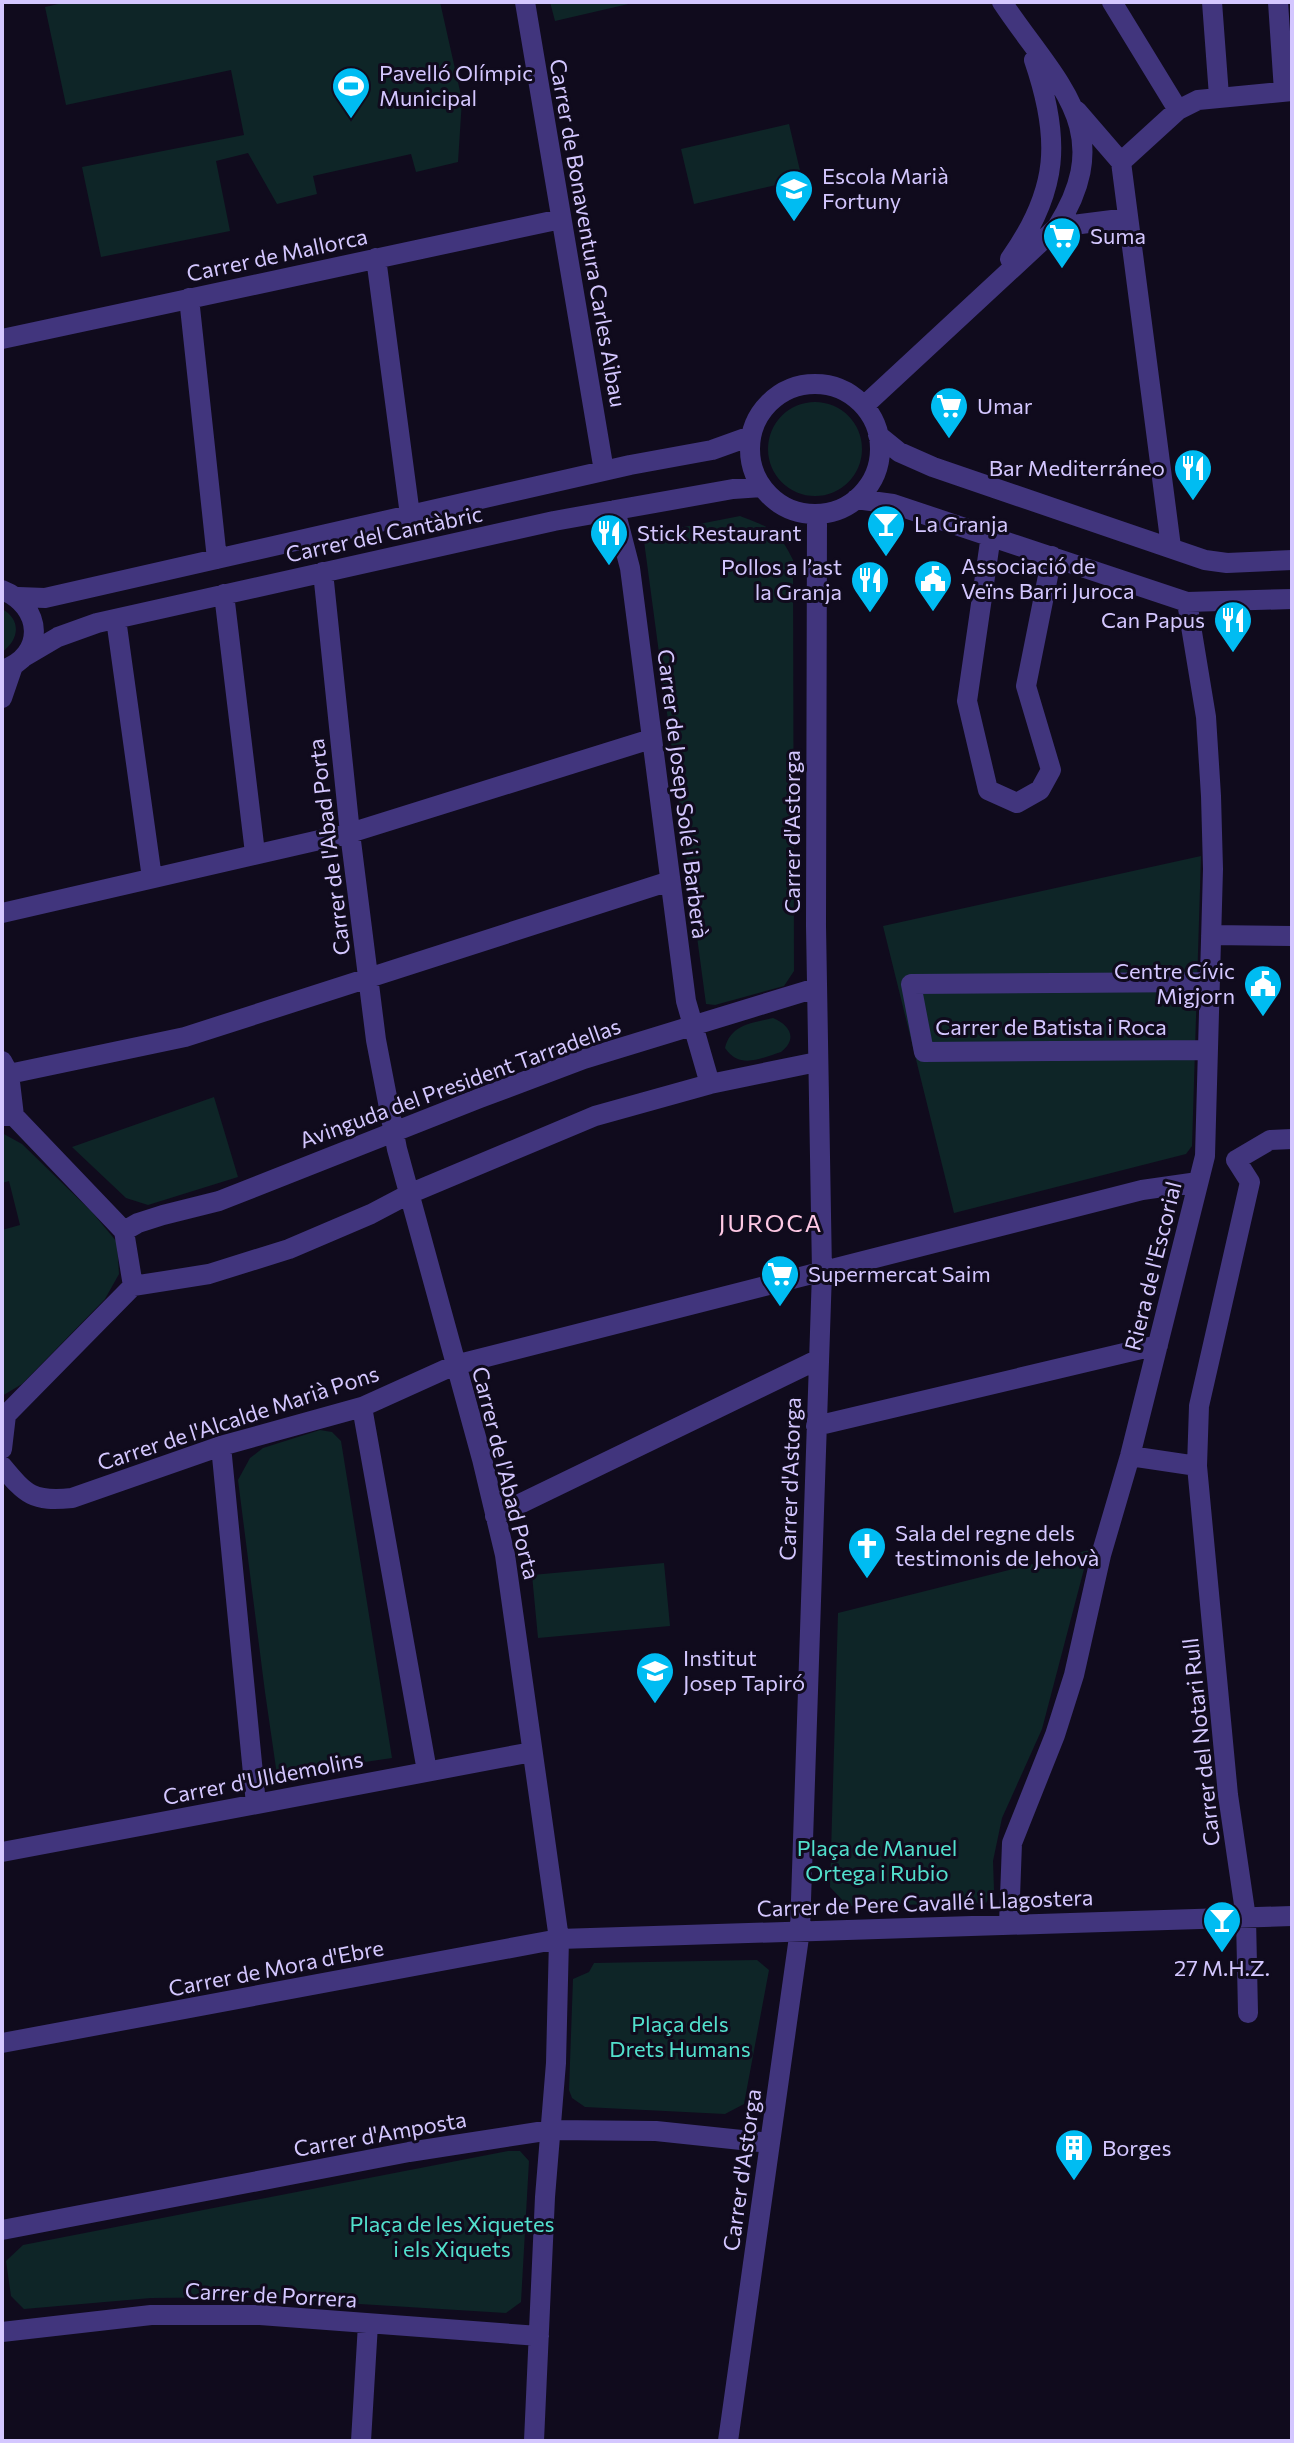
<svg xmlns="http://www.w3.org/2000/svg" width="1294" height="2443" font-family="Commissioner,sans-serif">
<style>
.green{fill:#0e2527}
.lines{fill:none;stroke-linecap:round;stroke-linejoin:round}
.minor{stroke:#41357d;stroke-width:20}
.labels{text-anchor:middle;stroke-width:6;stroke-linejoin:round;paint-order:stroke}
.poi-label{font-size:22px;fill:#d4c7ff;stroke:#100b1d;text-anchor:start}
.street-label{font-size:22px;fill:#d4c7ff;stroke:#100b1d}
.park-label{font-size:22px;fill:#52e0cd;stroke:#100b1d}
.neighbourhood-label{font-size:24px;letter-spacing:2px;fill:#ffc9e5;stroke:#100b1d}
</style>
<rect width="100%" height="100%" fill="#100b1d"/>
<!-- green -->
<path class="green" d="M67 2H178L179 4 188 2H440L462 100 458 162 416 172 411 154 313 176 317 194 277 204 248 153 216 161 230 231 101 257 82 167 244 135 231 70 66 105 45 7Z
M550 2H637L555 21Z
M789 124 802 179 694 204 681 149Z
M768 449a47 47 0 1 1 94 0a47 47 0 1 1-94 0Z
M740 516C771 528 778 529 793 560L794 971 784 986 715 1005 706 1004 644 541 648 534Z
M2 609C22 620 19 640 2 652Z
M1201 856 1192 1146 1186 1154 954 1213 883 926Z
M773 1018C790 1025 798 1039 781 1052 761 1058 740 1070 725 1048 731 1024 753 1023 773 1018Z
M214 1097 238 1177 148 1205 126 1198 72 1147Z
M2 1133 22 1144 92 1212 117 1242 119 1274 105 1299 22 1384 2 1396V1230L20 1225 9 1181 2 1183Z
M320 1430 332 1432 341 1441 392 1758 277 1775 265 1692 238 1480 250 1458 263 1448Z
M1089 1550 1042 1729 1002 1818 993 1861 994 1890 986 1903 848 1906 830 1887 838 1613Z
M664 1563 670 1626 538 1638 532 1575Z
M757 1960 769 1970 744 2104 725 2114 585 2107 572 2098 569 2090 573 1979 589 1972 594 1963Z
M508 2151H520L529 2161 521 2302 506 2313 246 2297 151 2298 24 2309 11 2296 6 2261 23 2245Z"/>
<g class="lines">
<!-- minor -->
<path class="minor" d="M525 2 604 471
M1112 2 1178 110
M1212 2 1219 96
M1278 2 1284 91
M1077 111 1121 162 1171 547
M1121 162 1178 110 1198 100 1292 91
M1057 227 1128 218
M376 258 410 515
M1010 259C1059 190 1061 139 1034 60
M189 298 217 559
M2 339 561 219
M750 449a65 65 0 1 1 130 0a65 65 0 1 1-130 0Z
M865 405 1057 227C1119 129 1055 82 1002 2
M878 435 899 452 933 467 1205 560 1227 563 1292 560
M856 499 893 504 1187 602 1292 599
M615 510 630 568 686 1001 710 1084
M991 535 967 701 988 790 1017 803 1040 790 1051 770 1026 686 1052 556
M323 572 350 833 376 1040 397 1149 482 1459 505 1555 559 1939 556 2063 545 2197 534 2441
M2 590C43 606 46 656 2 670
M224 594 255 853
M18 597 45 598 630 465 712 450 751 436
M116 619 152 878
M24 657 58 637 97 623 554 521 733 489 762 487
M2 698 13 666
M2 913 350 833 651 739
M1211 935 1292 936
M1208 1050 924 1052 911 984 1210 982
M2 1061 9 1074 14 1116
M9 1074 185 1037 670 881
M2 1116H14L124 1231 133 1286 6 1415H2
M1236 1160 1250 1182 1199 1406 1197 1466 1228 1795 1246 1918 1248 2013
M1236 1160 1270 1140 1292 1139
M124 1231 138 1223 163 1215 219 1201 480 1098 584 1059 816 988
M133 1286 209 1274 289 1249 371 1214 409 1194 595 1116 710 1084 817 1062
M362 1407 427 1771
M816 1426 1158 1345
M221 1446 256 1804
M2 1449 6 1415
M1130 1456 1197 1466
M2 1466C26 1495 33 1502 72 1498L221 1446 362 1407 455 1365 1142 1190 1198 1182
M495 1516 819 1359
M2 1852 532 1752
M1009 1924 1012 1843 1055 1735 1074 1675 1101 1555 1130 1456 1205 1156 1213 869 1211 796 1206 717 1187 602
M2 2043 559 1939 1292 1916
M2 2230 409 2152 551 2130 656 2131 770 2143
M2 2332 151 2315H260L539 2336
M361 2441 368 2324
M728 2441 800 1930 822 1272 816 926 817 514"/>
</g>
<!-- icons -->
<defs>
<g id="stadium-pin" transform="scale(2)"><path d="M0 17L-7.5 6A9.5 9.5 0 1 1 7.5 6Z" fill="#00bcf2" stroke="#100b1d"/><path d="M0-5a6.5 5 0 1 0 0 10a6.5 5 0 1 0 0-10ZM-3.5-1.8h7v3.6h-7Z" fill="#fff"/></g>
<g id="school-pin" transform="scale(2)"><path d="M0 17L-7.5 6A9.5 9.5 0 1 1 7.5 6Z" fill="#00bcf2" stroke="#100b1d"/><path d="M0-5L7-2L0 1L-7-2ZM-4 1L0 2.5L4 1V4Q0 6-4 4Z" fill="#fff"/></g>
<g id="supermarket-pin" transform="scale(2)"><path d="M0 17L-7.5 6A9.5 9.5 0 1 1 7.5 6Z" fill="#00bcf2" stroke="#100b1d"/><path d="M-6-5.5h2.5l.6 2H6L4.5 2H-2.5L-4.4-4H-6ZM-1.5 3.2a1.3 1.3 0 1 0 .1 0ZM3 3.2a1.3 1.3 0 1 0 .1 0Z" fill="#fff"/></g>
<g id="restaurant-pin" transform="scale(2)"><path d="M0 17L-7.5 6A9.5 9.5 0 1 1 7.5 6Z" fill="#00bcf2" stroke="#100b1d"/><path d="M-5-6h1v4h1v-4h1v4h1v-4h1v5L-1.5 .5V6h-2V.5L-5-1ZM5-6V6H3V1.5H1.5Q1.5-4 5-6Z" fill="#fff"/></g>
<g id="bar-pin" transform="scale(2)"><path d="M0 17L-7.5 6A9.5 9.5 0 1 1 7.5 6Z" fill="#00bcf2" stroke="#100b1d"/><path d="M-6-5H6L.8 .8V4.5H3.5V6h-7V4.5H-.8V.8Z" fill="#fff"/></g>
<g id="civic-pin" transform="scale(2)"><path d="M0 17L-7.5 6A9.5 9.5 0 1 1 7.5 6Z" fill="#00bcf2" stroke="#100b1d"/><path d="M-.6-6.5H3V-4.5H.6V-3L4-1V1h2V6H-6V1h2V-1L-.6-3ZM-1.2 2.5V6h2.4V2.5Z" fill="#fff"/></g>
<g id="church-pin" transform="scale(2)"><path d="M0 17L-7.5 6A9.5 9.5 0 1 1 7.5 6Z" fill="#00bcf2" stroke="#100b1d"/><path d="M-1.2-6h2.4v3.5h3.3v2.4h-3.3V6h-2.4V-.1h-3.3v-2.4h3.3Z" fill="#fff"/></g>
<g id="building-pin" transform="scale(2)"><path d="M0 17L-7.5 6A9.5 9.5 0 1 1 7.5 6Z" fill="#00bcf2" stroke="#100b1d"/><path d="M-4-6H4V6H1V3H-1V6H-4ZM-2.5-4.3h1.7v1.8h-1.7ZM.8-4.3h1.7v1.8H.8ZM-2.5-1h1.7V.8h-1.7ZM.8-1h1.7V.8H.8Z" fill="#fff"/></g>
</defs>
<g fill-rule="evenodd">
<use href="#stadium-pin" x="351" y="86"/>
<use href="#school-pin" x="794" y="189"/>
<use href="#supermarket-pin" x="1062" y="236"/>
<use href="#supermarket-pin" x="949" y="406"/>
<use href="#restaurant-pin" x="1193" y="468"/>
<use href="#bar-pin" x="886" y="524"/>
<use href="#restaurant-pin" x="609" y="533"/>
<use href="#civic-pin" x="933" y="579"/>
<use href="#restaurant-pin" x="870" y="580"/>
<use href="#restaurant-pin" x="1233" y="620"/>
<use href="#civic-pin" x="1263" y="984"/>
<use href="#supermarket-pin" x="780" y="1274"/>
<use href="#church-pin" x="867" y="1546"/>
<use href="#school-pin" x="655" y="1671"/>
<use href="#bar-pin" x="1222" y="1920"/>
<use href="#building-pin" x="1074" y="2148"/>
</g>
<g class="labels">
<!-- poi labels -->
<g class="poi-label">
<text x="379" y="81">Pavelló Olímpic<tspan x="379" dy="25">Municipal</tspan></text>
<text x="822" y="184">Escola Marià<tspan x="822" dy="25">Fortuny</tspan></text>
<text x="1090" y="244">Suma</text>
<text x="977" y="414">Umar</text>
<text x="1165" y="476" text-anchor="end">Bar Mediterráneo</text>
<text x="914" y="532">La Granja</text>
<text x="637" y="541">Stick Restaurant</text>
<text x="961" y="574">Associació de<tspan x="961" dy="25">Veïns Barri Juroca</tspan></text>
<text x="842" y="575" text-anchor="end">Pollos a l’ast<tspan x="842" dy="25">la Granja</tspan></text>
<text x="1205" y="628" text-anchor="end">Can Papus</text>
<text x="1235" y="979" text-anchor="end">Centre Cívic<tspan x="1235" dy="25">Migjorn</tspan></text>
<text x="808" y="1282">Supermercat Saim</text>
<text x="895" y="1541">Sala del regne dels<tspan x="895" dy="25">testimonis de Jehovà</tspan></text>
<text x="683" y="1666">Institut<tspan x="683" dy="25">Josep Tapiró</tspan></text>
<text x="1222" y="1976" text-anchor="middle">27 M.H.Z.</text>
<text x="1102" y="2156">Borges</text>
</g>
<!-- street labels -->
<g class="street-label">
<text transform="translate(588 233) rotate(80)" y="8">Carrer de Bonaventura Carles Aibau</text>
<text transform="translate(277 255) rotate(-12)" y="8">Carrer de Mallorca</text>
<text transform="translate(384 534) rotate(-12)" y="8">Carrer del Cantàbric</text>
<text transform="translate(683 794) rotate(83)" y="8">Carrer de Josep Solé i Barberà</text>
<text transform="translate(792 832) rotate(-90)" y="8">Carrer d'Astorga</text>
<text transform="translate(329 847) rotate(-97)" y="8">Carrer de l'Abad Porta</text>
<text x="1051" y="1035">Carrer de Batista i Roca</text>
<text transform="translate(460 1083) rotate(-20)" y="8">Avinguda del President Tarradellas</text>
<text transform="translate(1153 1266) rotate(-76)" y="8">Riera de l'Escorial</text>
<text transform="translate(238 1418) rotate(-18)" y="8">Carrer de l'Alcalde Marià Pons</text>
<text transform="translate(506 1473) rotate(76)" y="8">Carrer de l'Abad Porta</text>
<text transform="translate(790 1479) rotate(-88)" y="8">Carrer d'Astorga</text>
<text transform="translate(1201 1742) rotate(-96)" y="8">Carrer del Notari Rull</text>
<text transform="translate(263 1778) rotate(-11)" y="8">Carrer d'Ulldemolins</text>
<text transform="translate(925 1903) rotate(-2)" y="8">Carrer de Pere Cavallé i Llagostera</text>
<text transform="translate(276 1968) rotate(-11)" y="8">Carrer de Mora d'Ebre</text>
<text transform="translate(380 2134) rotate(-10)" y="8">Carrer d'Amposta</text>
<text transform="translate(742 2170) rotate(-82)" y="8">Carrer d'Astorga</text>
<text transform="translate(271 2295) rotate(3)" y="8">Carrer de Porrera</text>
</g>
<!-- park labels -->
<g class="park-label">
<text x="877" y="1856">Plaça de Manuel<tspan x="877" dy="25">Ortega i Rubio</tspan></text>
<text x="680" y="2032">Plaça dels<tspan x="680" dy="25">Drets Humans</tspan></text>
<text x="452" y="2232">Plaça de les Xiquetes<tspan x="452" dy="25">i els Xiquets</tspan></text>
</g>
<!-- neighbourhood labels -->
<g class="neighbourhood-label">
<text x="771" y="1232">JUROCA</text>
</g>
</g>
<!-- border -->
<rect width="1294" height="2443" fill="none" stroke="#d4c7ff" stroke-width="8"/>
</svg>
